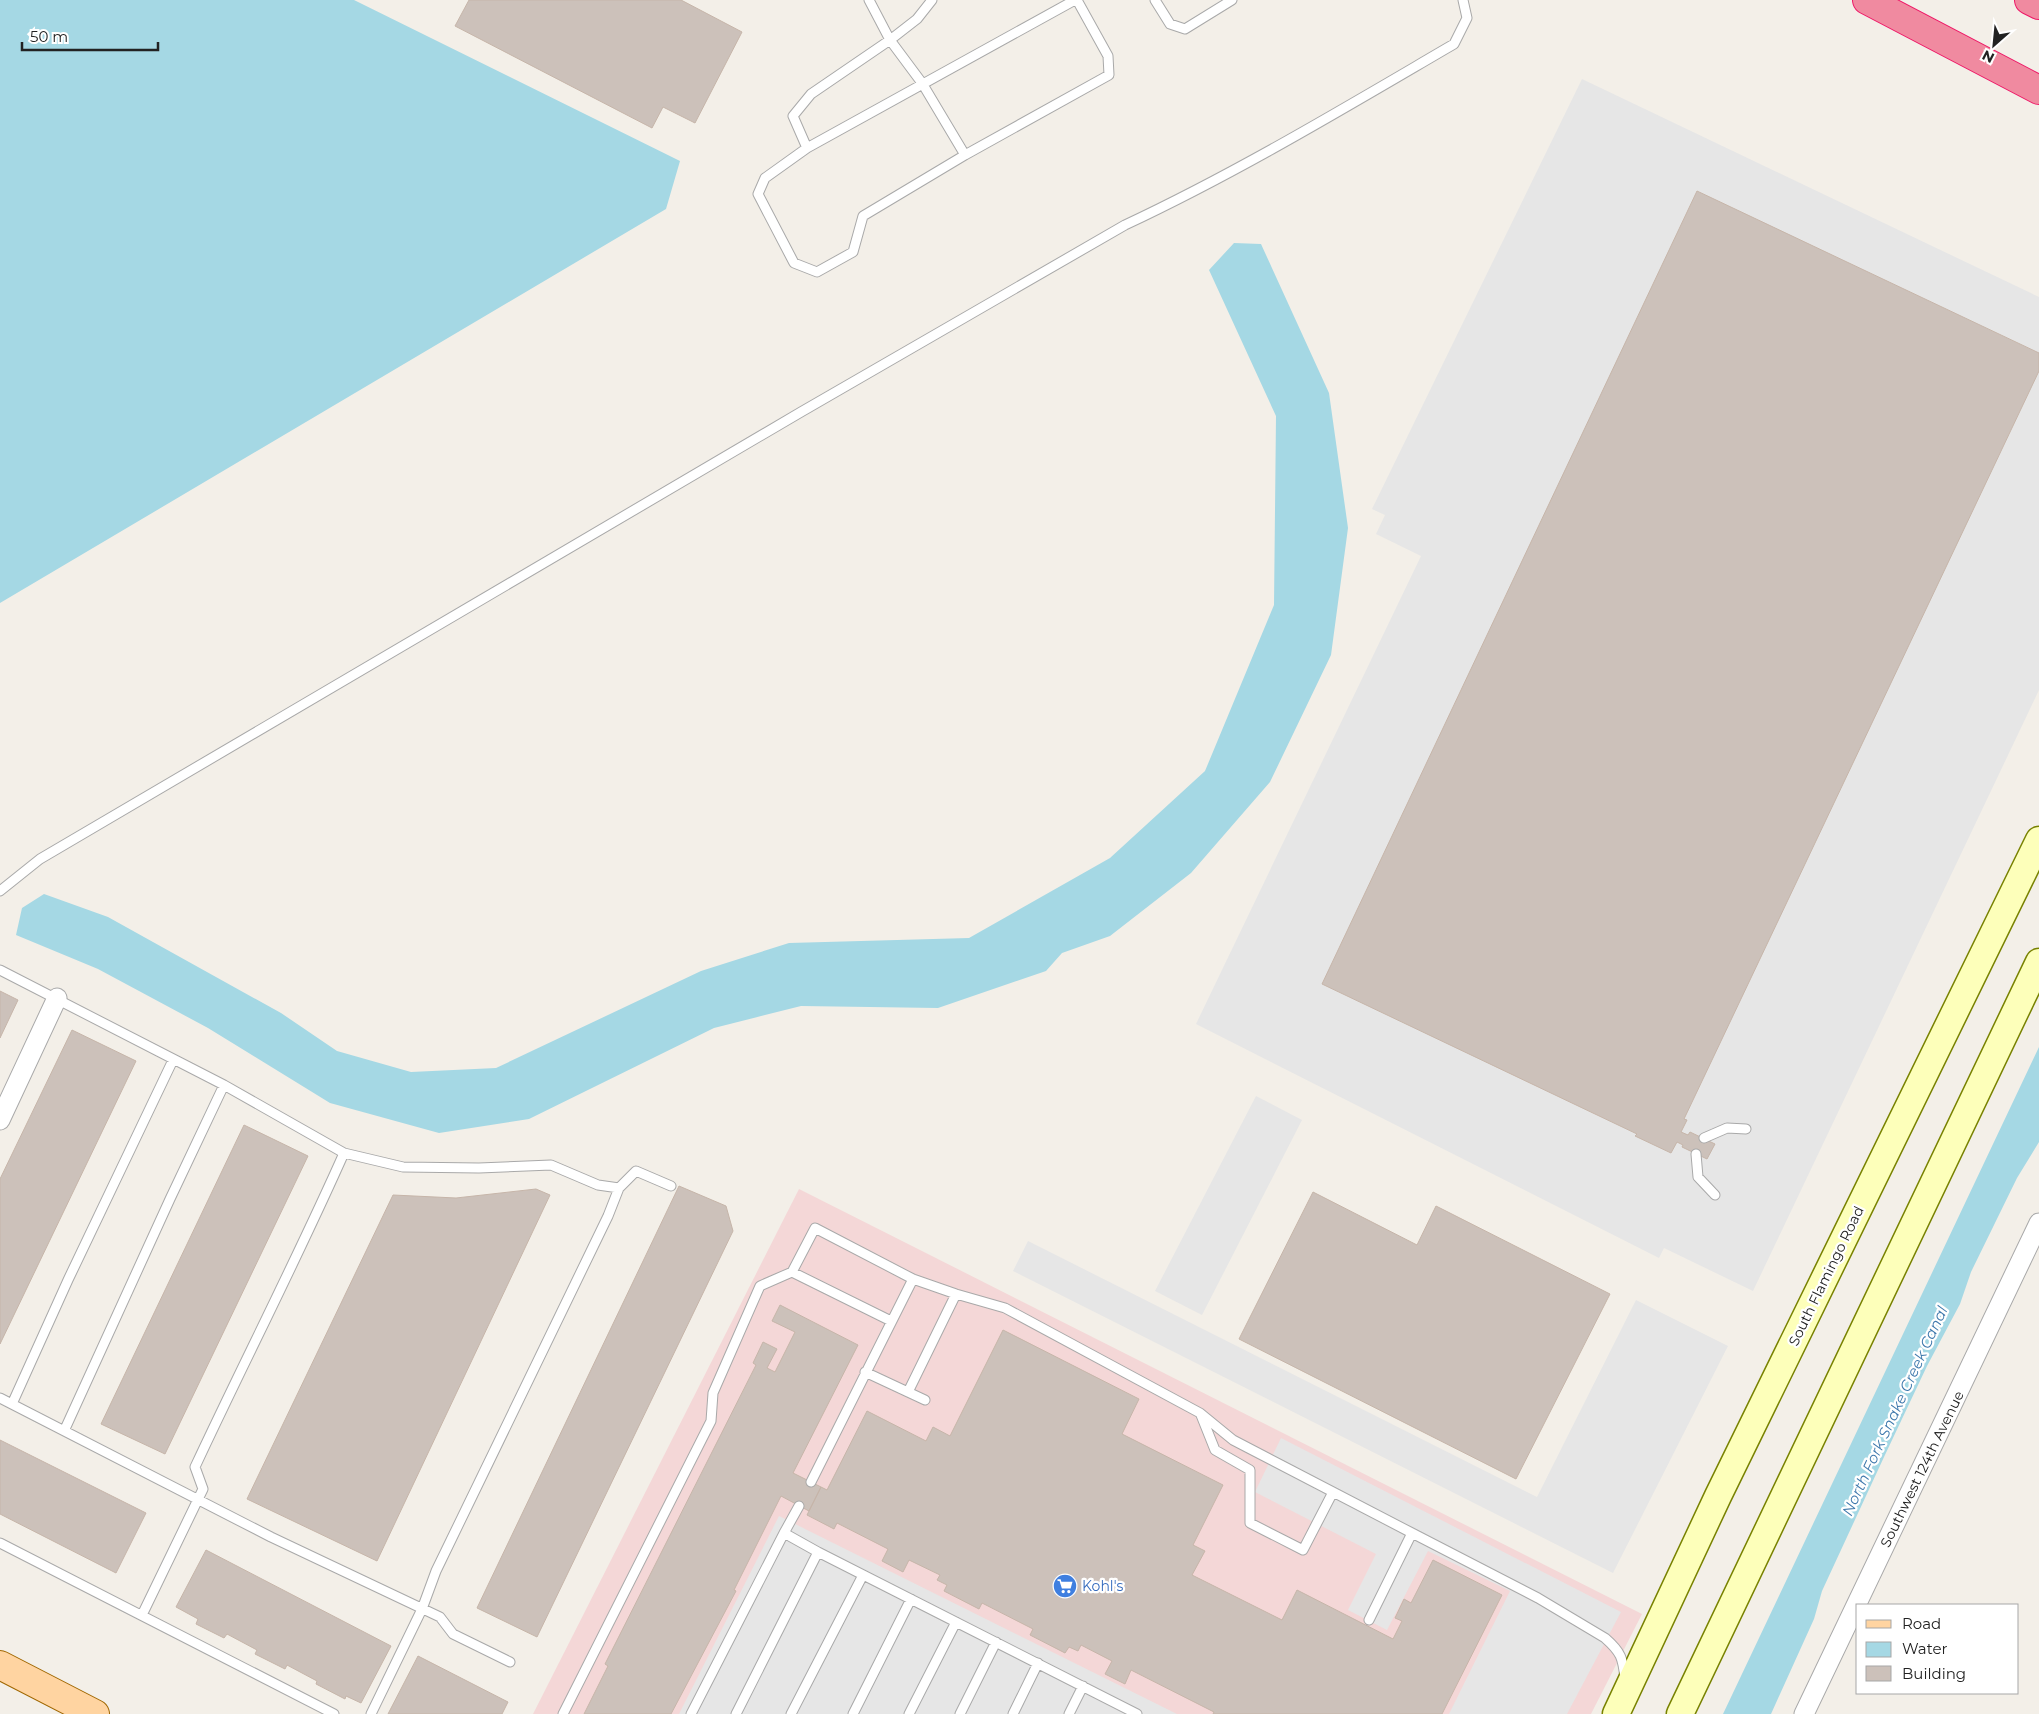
<svg xmlns="http://www.w3.org/2000/svg" width="2039" height="1714" font-family="Montserrat,sans-serif">
<style>
.commercial{fill:#f4d7d7}
.parking{fill:#e6e6e6}
.water{fill:#a5d8e4}
.building{fill:#ccc1ba;stroke:#c6b5a9}
.lines{fill:none;stroke-linecap:round;stroke-linejoin:round}
.lane-casing{stroke:#a9a9a9;stroke-width:11}
.street-casing{stroke:#a9a9a9;stroke-width:21}
.secondary-casing{stroke:#788200;stroke-width:29}
.primary-casing{stroke:#a06700;stroke-width:30}
.highway-casing{stroke:#ee1867;stroke-width:30}
.lane{stroke:#fff;stroke-width:9}
.street{stroke:#fff;stroke-width:19}
.secondary{stroke:#fdffba;stroke-width:26}
.primary{stroke:#ffd4a1;stroke-width:28}
.highway{stroke:#f08aa0;stroke-width:28}
.labels{text-anchor:middle;stroke-width:4.5;stroke-linejoin:round;paint-order:stroke}
.street-label{font-size:14px;fill:#222;stroke:#fff}
.shop-label{font-size:14px;fill:#366cbe;stroke:#fff;text-anchor:start}
.water-label{font-size:15px;font-style:italic;fill:#3e78ac;stroke:#fff}
</style>
<rect width="100%" height="100%" fill="#f3efe8"/>
<!-- commercial -->
<path class="commercial" d="M799 1189 1642 1614 1591 1714H533Z"/>
<!-- parking -->
<path class="parking" d="M1582 79 2039 297V690L1753 1291 1664 1248 1659 1258 1196 1024 1421 556 1376 534 1385 515 1372 509Z
M1256 1096 1302 1120 1202 1315 1155 1291Z
M1028 1241 1537 1497 1636 1300 1728 1346 1613 1573 1013 1271Z
M1281 1438 1621 1612 1567 1714H1449L1510 1591 1428 1551 1387 1630 1348 1610 1376 1554 1255 1492Z
M779 1516 1177 1714H679Z"/>
<!-- water -->
<path class="water" d="M0 0H354L680 161 666 209 0 603Z
M1234 243 1261 244 1329 393 1348 528 1331 655 1270 782 1191 873 1110 936 1062 953 1046 971 938 1008 801 1006 714 1028 529 1119 439 1133 330 1103 208 1028 98 969 16 935 22 908 44 894 108 917 281 1013 337 1051 411 1072 496 1068 701 971 789 943 969 938 1110 858 1205 771 1274 605 1276 416 1209 270Z
M2039 1047V1142L2017 1178 1971 1272 1960 1304 1927 1366 1884 1457 1822 1591 1814 1619 1771 1714H1723Z"/>
<!-- building -->
<path class="building" d="M469 0H681L742 32 695 123 663 107 652 128 455 26Z
M1697 191 2039 353V371L1684 1119 1687 1120 1681 1132 1688 1135 1690 1132 1715 1144 1707 1159 1682 1147 1683 1145 1677 1142 1671 1153 1635 1136 1637 1134 1322 984Z
M0 991 18 1000 0 1038Z
M72 1030 136 1061 0 1344V1179Z
M244 1125 308 1156 165 1454 101 1424Z
M679 1186 726 1206 733 1231 537 1637 477 1608Z
M536 1189 550 1195 377 1561 247 1499 393 1195 456 1198Z
M1313 1192 1417 1245 1436 1206 1610 1294 1516 1479 1239 1339Z
M780 1305 858 1345 793 1473 821 1487 809 1511 781 1496 734 1590 736 1591 671 1714H584L608 1666 605 1664 756 1365 753 1363 763 1342 777 1349 767 1368 775 1372 795 1332 772 1321Z
M1003 1330 1139 1399 1122 1434 1223 1485 1193 1545 1205 1551 1192 1575 1282 1620 1297 1590 1393 1639 1402 1621 1395 1618 1404 1599 1411 1603 1433 1560 1502 1595 1442 1714H1213L1214 1712 1131 1670 1125 1684 1105 1674 1112 1661 1081 1645 1078 1651 1069 1647 1065 1653 1030 1635 1033 1629 982 1603 979 1609 944 1591 947 1585 937 1580 940 1575 909 1560 903 1572 882 1561 888 1549 837 1523 834 1529 807 1515 821 1487 827 1490 867 1411 926 1441 933 1427 950 1436Z
M0 1440 146 1513 116 1573 0 1514Z
M206 1550 391 1646 361 1703 346 1696 345 1699 316 1684 317 1681 287 1665 285 1669 255 1654 257 1650 227 1634 224 1638 196 1624 198 1619 176 1607Z
M418 1656 508 1702 502 1714H388Z"/>
<g class="lines">
<!-- lane casing -->
<g class="lane-casing">
<path id="lane" d="M869 0 890 40 917 19 932 0
M1155 0 1170 24 1185 29 1232 0
M807 148 1075 0
M965 155 922 83 890 40 811 94 793 116 807 148 765 178 758 194 794 263 817 272 853 252 863 216 965 155 1109 75 1108 56 1077 0
M0 891 40 859 801 412 1125 225C1238 172 1346 107 1454 44L1467 18 1463 0
M0 970 224 1085 344 1153 403 1167 479 1168 551 1165 598 1185 619 1188
M1704 1138 1727 1128 1746 1129
M1696 1154 1698 1177 1715 1195
M792 1272 891 1321
M865 1372 925 1400
M908 1392 956 1294
M0 1398 271 1537 440 1617 453 1634 510 1662
M12 1404 68 1280 173 1060
M1201 1415 1215 1450 1250 1470V1523L1303 1550 1333 1492
M65 1429 170 1199 224 1085
M811 1482 913 1279
M784 1533 799 1506
M0 1543 334 1714
M142 1615 203 1489 195 1467C244 1362 297 1259 344 1153
M1369 1620 1412 1533 1538 1598 1605 1638C1621 1652 1623 1658 1625 1679
M371 1714 422 1609 436 1571 608 1216 619 1188 636 1171 671 1186
M563 1714 711 1421 713 1393 760 1286 792 1272 815 1228 913 1279 956 1294 1005 1308 1200 1413 1233 1440 1412 1533
M691 1714 784 1533 818 1552
M736 1714 818 1552 1137 1714
M791 1714 863 1575
M853 1714 911 1599
M909 1714 956 1622
M960 1714 996 1642
M1013 1714 1038 1663
M1069 1714 1083 1686"/>
</g>
<!-- street casing -->
<g class="street-casing">
<path id="street" d="M0 1120 57 998
M1804 1714 2039 1223"/>
</g>
<!-- secondary casing -->
<g class="secondary-casing">
<path id="secondary" d="M1616 1714 1718 1496 2039 840
M1680 1714 2039 962"/>
</g>
<!-- primary casing -->
<g class="primary-casing">
<path id="primary" d="M0 1665 95 1714"/>
</g>
<!-- highway casing -->
<g class="highway-casing">
<path id="highway" d="M1867 0 2039 90
M2029 0 2039 5"/>
</g>
<!-- lane -->
<use href="#lane" class="lane"/>
<!-- street -->
<use href="#street" class="street"/>
<!-- secondary -->
<use href="#secondary" class="secondary"/>
<!-- primary -->
<use href="#primary" class="primary"/>
<!-- highway -->
<use href="#highway" class="highway"/>
</g>
<!-- icons -->
<defs>
<g id="supermarket-disc" transform="scale(1.25)"><circle r="9.5" fill="#3f7fe0" stroke="#fff"/><path d="M-6-5.5h2.5l.6 2H6L4.5 2H-2.5L-4.4-4H-6ZM-1.5 3.2a1.3 1.3 0 1 0 .1 0ZM3 3.2a1.3 1.3 0 1 0 .1 0Z" fill="#fff"/></g>
</defs>
<g fill-rule="evenodd">
<use href="#supermarket-disc" x="1065" y="1586"/>
</g>
<g class="labels">
<!-- street labels -->
<g class="street-label">
<text transform="translate(1826 1276) rotate(-64)" y="5">South Flamingo Road</text>
<text transform="translate(1922 1469) rotate(-64)" y="5">Southwest 124th Avenue</text>
</g>
<!-- shop labels -->
<g class="shop-label">
<text x="1082" y="1591">Kohl's</text>
</g>
<!-- water labels -->
<g class="water-label">
<text transform="translate(1895 1411) rotate(-65)" y="5">North Fork Snake Creek Canal</text>
</g>
</g>
<!-- legend -->
<rect x="1856" y="1604" width="162" height="90" fill="#ffffff" stroke="#a7a7a7"/>
<rect x="1866" y="1620" width="25" height="8" fill="#ffd4a1" stroke="#a7a7a7"/>
<text x="1902" y="1629" font-size="15" fill="#222222">Road</text>
<rect x="1866" y="1642" width="25" height="15" fill="#a5d8e4" stroke="#a7a7a7"/>
<text x="1902" y="1654" font-size="15" fill="#222222">Water</text>
<rect x="1866" y="1666" width="25" height="15" fill="#ccc1ba" stroke="#a7a7a7"/>
<text x="1902" y="1679" font-size="15" fill="#222222">Building</text>
<!-- north arrow -->
<g transform="translate(1994 45) rotate(207)" stroke="#ffffff" stroke-width="4" paint-order="stroke">
<path d="M0-4L9 19L0 12L-9 19Z" fill="#222222"/>
<text y="-8" font-size="14" font-weight="bold" text-anchor="middle" fill="#222222">N</text>
</g>
<!-- scale -->
<path d="M22 42v8h136v-8" fill="none" stroke="#222222" stroke-width="2.5"/>
<text x="30" y="42" font-size="15" fill="#222222" stroke="#ffffff" stroke-width="4" paint-order="stroke">50 m</text>
</svg>
